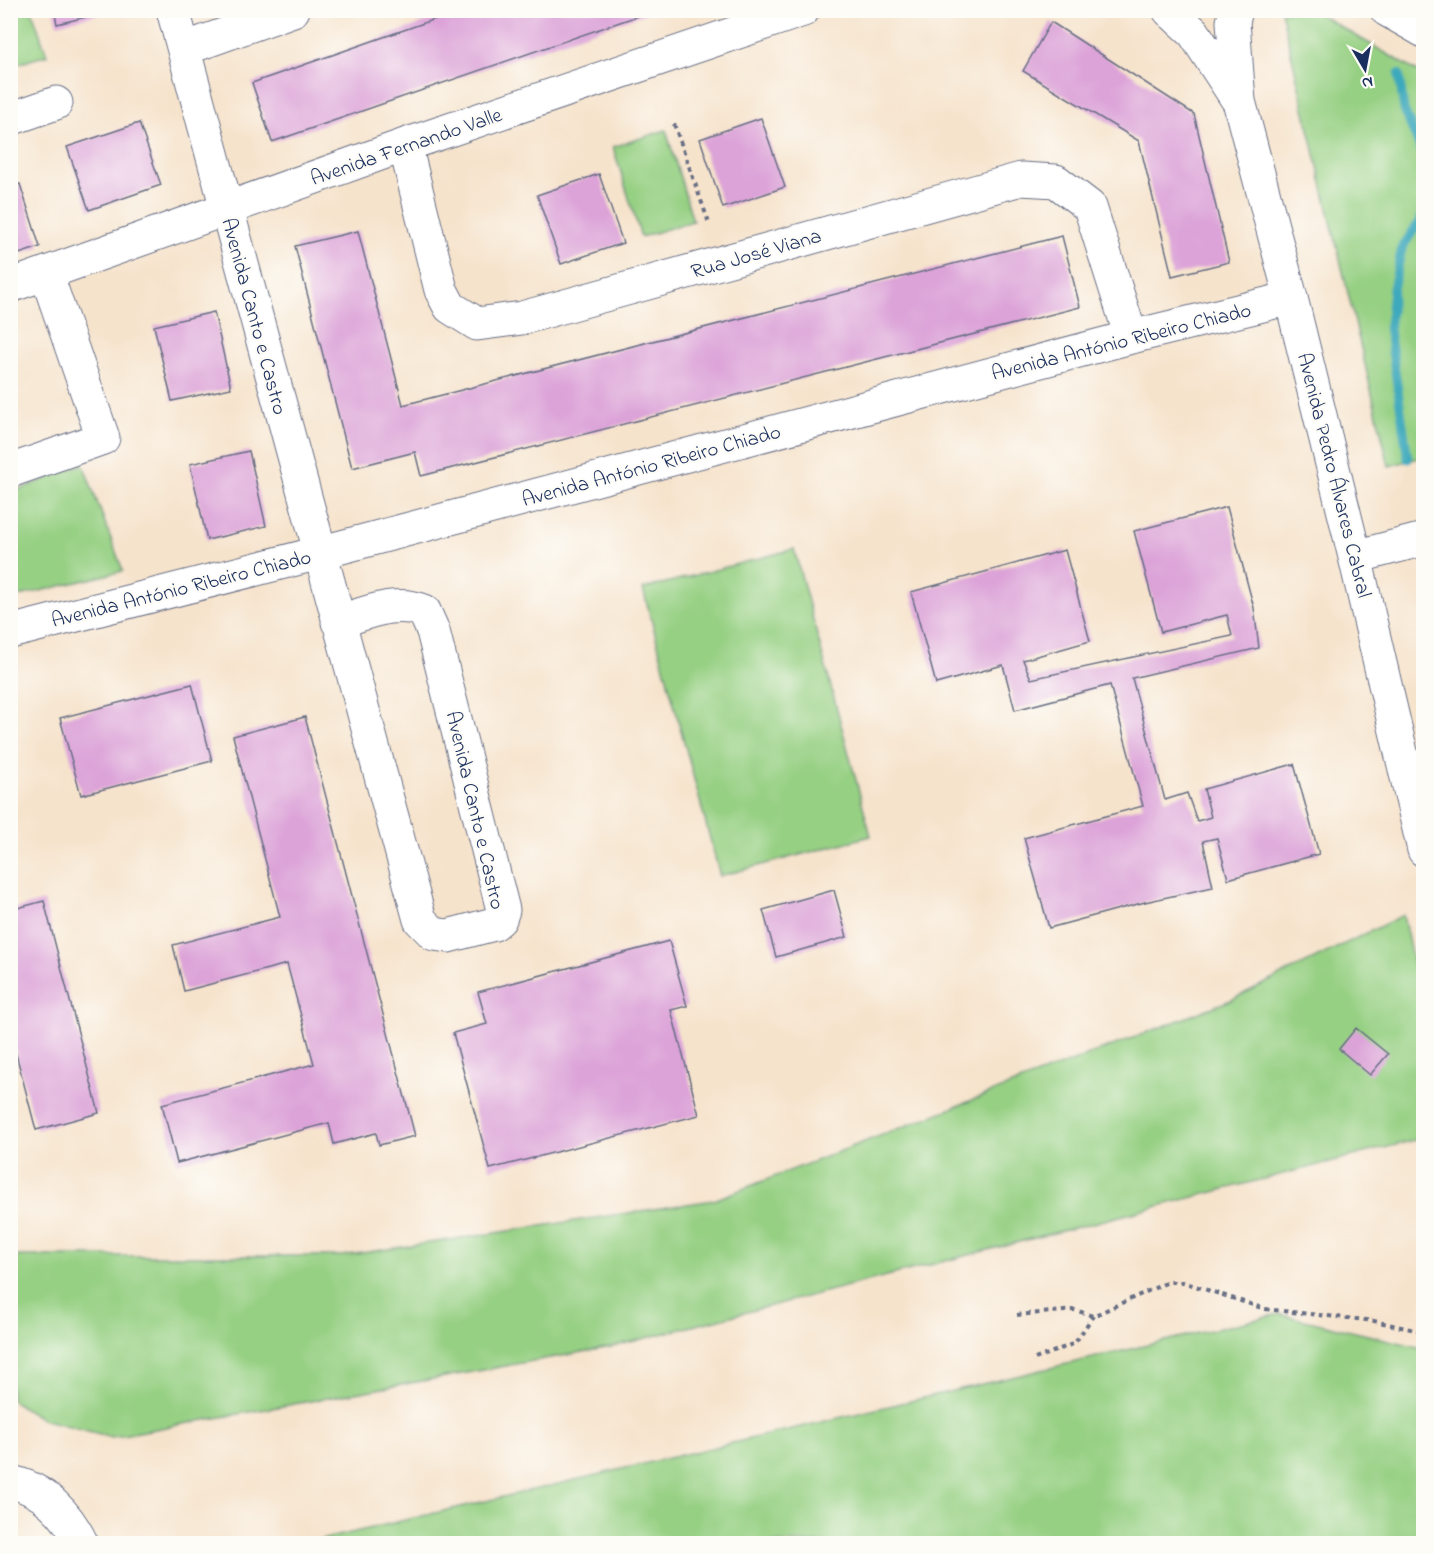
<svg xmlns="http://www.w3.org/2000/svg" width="1434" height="1554" font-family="'Indie Flower',sans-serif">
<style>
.green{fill:#96d083;stroke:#588070;stroke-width:1.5}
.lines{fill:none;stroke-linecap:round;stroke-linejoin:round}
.stream{stroke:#3ca9bc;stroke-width:9}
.building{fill:#dca3d8}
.minor-casing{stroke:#686e84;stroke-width:35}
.major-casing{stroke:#686e84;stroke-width:35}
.path{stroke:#686e84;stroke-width:4;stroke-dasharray:4.5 4.5;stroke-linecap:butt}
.minor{stroke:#fff;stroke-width:33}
.major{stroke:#fff;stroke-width:33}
.labels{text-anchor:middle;stroke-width:4.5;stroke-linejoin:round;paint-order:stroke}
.street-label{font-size:21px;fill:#1b2f5e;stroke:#fdfcf7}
</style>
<rect width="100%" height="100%" fill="#fdfcf7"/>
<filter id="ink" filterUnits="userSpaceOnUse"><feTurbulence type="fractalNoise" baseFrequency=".0167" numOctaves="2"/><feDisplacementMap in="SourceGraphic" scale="12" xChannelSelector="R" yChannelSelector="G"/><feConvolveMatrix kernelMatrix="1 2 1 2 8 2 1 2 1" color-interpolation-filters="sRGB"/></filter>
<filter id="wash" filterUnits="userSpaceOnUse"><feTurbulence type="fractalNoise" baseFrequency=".008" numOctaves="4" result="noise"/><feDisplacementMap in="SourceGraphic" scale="24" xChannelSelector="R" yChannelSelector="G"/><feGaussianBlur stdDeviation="1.35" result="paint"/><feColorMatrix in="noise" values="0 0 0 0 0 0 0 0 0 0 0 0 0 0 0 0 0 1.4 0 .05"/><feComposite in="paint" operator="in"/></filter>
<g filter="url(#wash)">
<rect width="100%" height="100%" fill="#f6e3cc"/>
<!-- green -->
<path class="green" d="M11 10 32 11 47 55 11 66Z
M1281 11H1314L1423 75V457L1389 466Z
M666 130 693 221 641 237 613 147Z
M83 464 123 571 11 598V493Z
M794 549 871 836 720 876 643 589Z
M1403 915 1423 1010V1138L611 1347 111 1437 42 1419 11 1400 10 1256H342L714 1200 1231 1000Z
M1279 1314 1423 1348V1543H308Z"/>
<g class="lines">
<!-- stream -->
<path class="stream" d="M1399 74 1404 110 1424 157
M1424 182V186
M1408 459 1389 330 1393 289 1402 248 1424 214"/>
</g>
<g id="blocks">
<!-- building -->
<path class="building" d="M54 10H111V11L57 24Z
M461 10 652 11 272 142 252 83Z
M1051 22 1194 114 1229 262 1172 276 1139 141 1023 71Z
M761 118 785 187 723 208 700 139Z
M139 123 161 185 89 210 67 147Z
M599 174 623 243 561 264 537 195Z
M20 184 40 247 10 257V187Z
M358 231 403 405 1062 236 1080 307 421 476 415 452 352 468 295 246Z
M214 312 231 388 172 401 154 326Z
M249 451 266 526 207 540 190 464Z
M1227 507 1254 608 1259 648 1132 678 1165 800 1187 793 1197 821 1211 817 1204 789 1294 764 1319 854 1228 879 1217 838 1203 841 1213 887 1145 902 1049 928 1024 838 1143 806 1110 685 1015 710 1003 665 936 684 911 592 1065 550 1090 641 1023 660 1031 679 1232 636 1227 615 1161 632 1134 531Z
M192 684 212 761 81 795 60 718Z
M305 717 415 1136 379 1145 376 1133 334 1144 329 1123 177 1163 162 1104 314 1064 287 964 184 991 173 945 280 917 233 736Z
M834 890 847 937 776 957 763 910Z
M44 901 99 1113 36 1130 10 1031V910Z
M669 941 687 1006 671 1010 699 1115 490 1169 453 1033 487 1024 478 992Z
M1356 1028 1388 1054 1370 1075 1339 1049Z"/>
</g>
</g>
<g filter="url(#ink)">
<use href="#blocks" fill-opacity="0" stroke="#686e84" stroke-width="1.5"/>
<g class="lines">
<!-- minor casing -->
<g class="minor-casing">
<path id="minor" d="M173 10 420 920 434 934 448 936 494 924 500 919 503 910 433 631 424 611C395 599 367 613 338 622
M1169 10 1194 33 1237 99
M1236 10 1233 22 1239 101 1291 298 1355 557 1424 850
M1387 10 1424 31
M184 49 293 10
M10 119 56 103
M405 145 441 290 450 307 477 324 522 318 1021 179 1056 181 1090 207 1131 337
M10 286 405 145 803 10
M10 471 103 438 46 273
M1355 557 1424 539
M10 632 319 553 1131 337 1291 298"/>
</g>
<!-- major casing -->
<g class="major-casing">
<path id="major" d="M10 1482C44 1488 68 1515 82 1544"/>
</g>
<!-- path -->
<path class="path" d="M674 124 709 223
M1017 1315 1075 1310 1093 1316 1168 1282H1183L1265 1309 1374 1321 1424 1332
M1035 1359 1075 1343 1093 1316"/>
<!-- minor -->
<use href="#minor" class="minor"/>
<!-- major -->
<use href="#major" class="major"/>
</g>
</g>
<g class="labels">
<!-- street labels -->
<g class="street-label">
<text transform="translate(406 146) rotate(-19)" y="7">Avenida Fernando Valle</text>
<text transform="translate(756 253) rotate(-16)" y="7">Rua José Viana</text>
<text transform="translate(255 316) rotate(75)" y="7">Avenida Canto e Castro</text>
<text transform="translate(1121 341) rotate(-14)" y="7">Avenida António Ribeiro Chiado</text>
<text transform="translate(651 465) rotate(-15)" y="7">Avenida António Ribeiro Chiado</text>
<text transform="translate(1335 475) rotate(76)" y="7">Avenida Pedro Álvares Cabral</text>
<text transform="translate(181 588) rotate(-14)" y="7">Avenida António Ribeiro Chiado</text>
<text transform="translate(476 810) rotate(77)" y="7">Avenida Canto e Castro</text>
</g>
</g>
<!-- margin -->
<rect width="1434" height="1554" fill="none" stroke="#fdfcf7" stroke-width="36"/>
<!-- north arrow -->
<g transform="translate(1365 69) rotate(170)" stroke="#fdfcf7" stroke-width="4.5" paint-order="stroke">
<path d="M0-4.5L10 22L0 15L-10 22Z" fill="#1b2f5e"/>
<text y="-9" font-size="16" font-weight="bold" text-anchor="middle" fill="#1b2f5e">N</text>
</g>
</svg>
